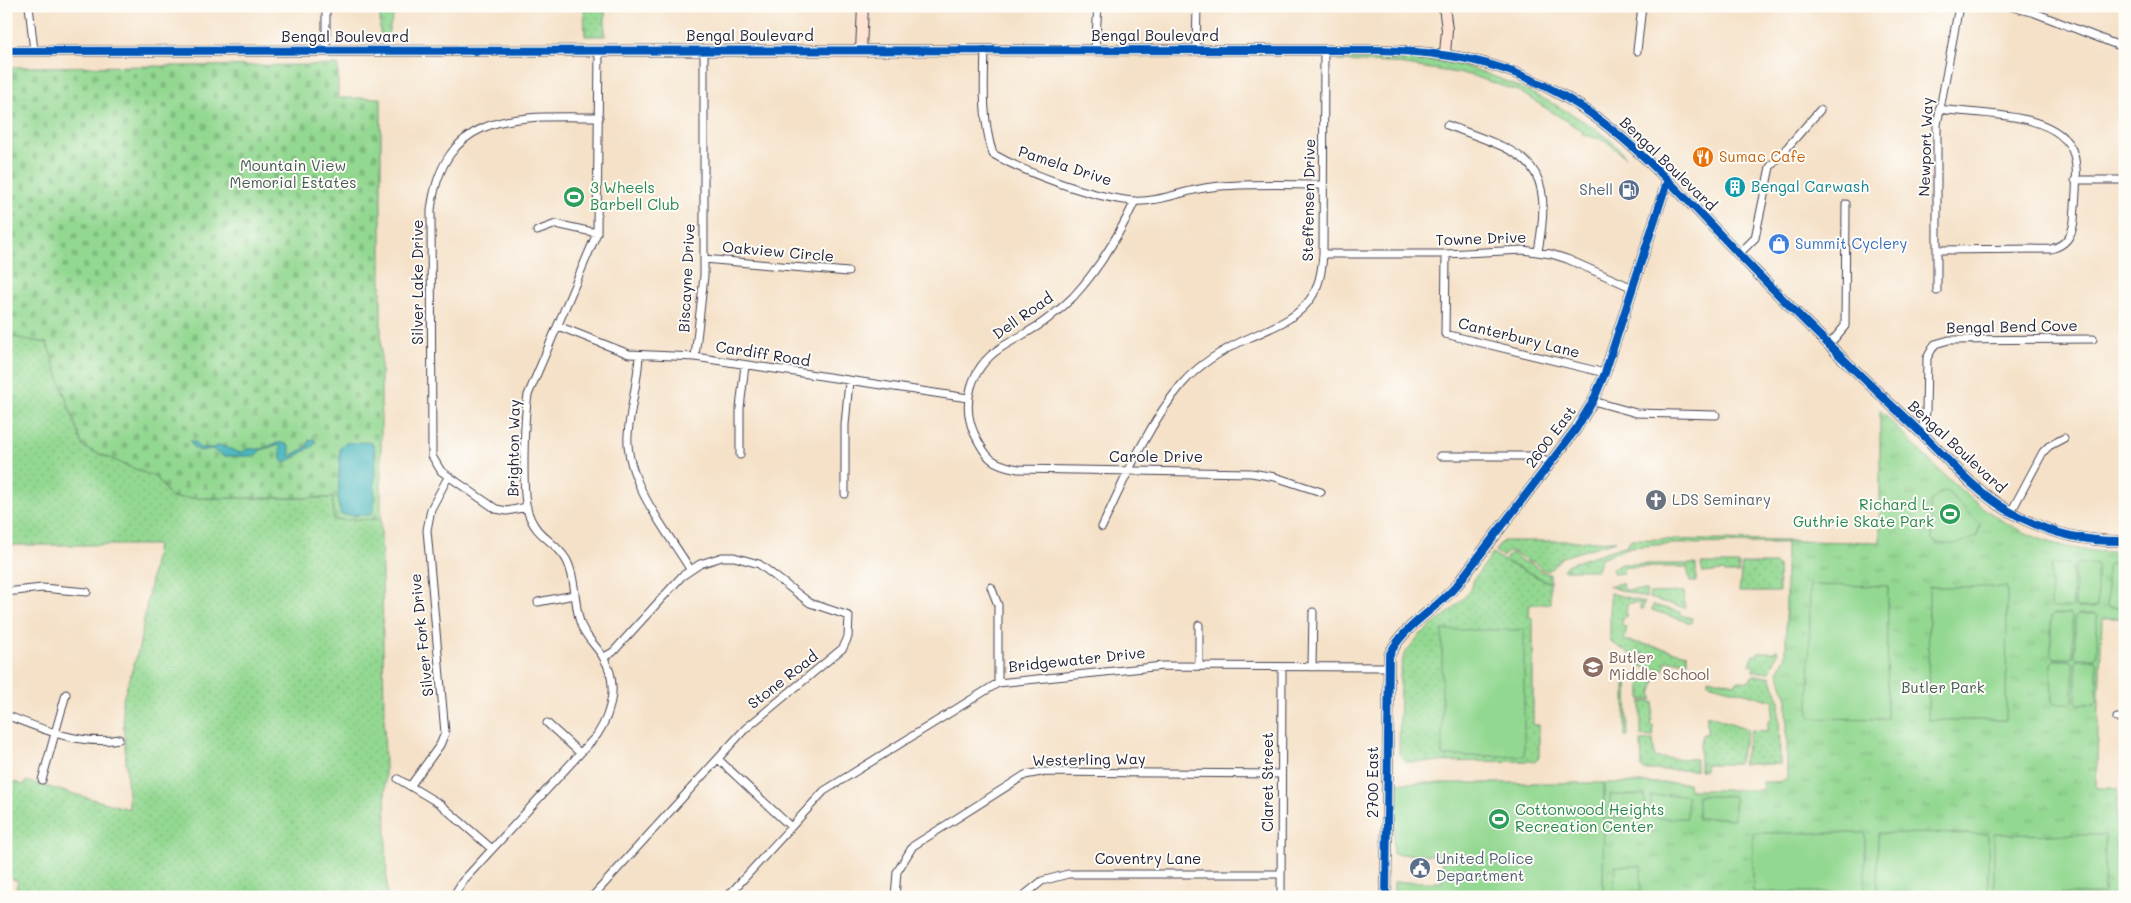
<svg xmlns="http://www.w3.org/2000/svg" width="2131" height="903" font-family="Mali,sans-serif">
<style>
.grass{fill:url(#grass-dots);stroke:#5a7d66}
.cemetery{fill:url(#cemetery-stones);stroke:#5a7d66}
.park{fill:url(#park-tufts);stroke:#5a7d66}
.pitch{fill:#93d891;stroke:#5a7d66}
.water{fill:#46b6bd;stroke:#346c7c}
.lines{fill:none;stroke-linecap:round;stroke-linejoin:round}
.street-casing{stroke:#423f50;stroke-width:9}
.secondary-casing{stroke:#423f50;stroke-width:12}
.street{stroke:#fff;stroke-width:7}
.secondary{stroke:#fee3d2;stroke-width:10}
.cycleway-casing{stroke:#fdfcf7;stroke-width:11}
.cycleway{stroke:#0057b8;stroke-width:8}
.labels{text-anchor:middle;stroke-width:4;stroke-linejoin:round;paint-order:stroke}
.street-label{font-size:15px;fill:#22223b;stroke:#fdfcf7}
.food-label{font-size:15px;fill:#c56008;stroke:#fdfcf7;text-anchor:start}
.park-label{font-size:15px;fill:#445955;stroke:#fdfcf7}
.culture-label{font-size:15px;fill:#0d838f;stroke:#fdfcf7;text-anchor:start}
.leisure-label{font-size:15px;fill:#27864d;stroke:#fdfcf7;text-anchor:start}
.service-label{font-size:15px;fill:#4e5e75;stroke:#fdfcf7;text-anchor:end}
.shop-label{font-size:15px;fill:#366cbe;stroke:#fdfcf7;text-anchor:start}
.worship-label{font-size:15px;fill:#5b616d;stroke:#fdfcf7;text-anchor:start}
.education-label{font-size:15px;fill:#785e54;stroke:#fdfcf7;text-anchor:start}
</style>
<defs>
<pattern id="grass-dots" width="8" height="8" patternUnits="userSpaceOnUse" patternTransform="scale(1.25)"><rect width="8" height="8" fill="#93d891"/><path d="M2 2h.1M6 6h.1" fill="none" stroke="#7eb97e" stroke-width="1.8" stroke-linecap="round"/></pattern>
<pattern id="cemetery-stones" width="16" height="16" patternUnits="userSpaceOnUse" patternTransform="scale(1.25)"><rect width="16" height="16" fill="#93d891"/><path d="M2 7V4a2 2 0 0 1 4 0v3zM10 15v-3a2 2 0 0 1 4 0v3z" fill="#7eb97e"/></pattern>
<pattern id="park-tufts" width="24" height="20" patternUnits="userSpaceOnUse" patternTransform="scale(1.25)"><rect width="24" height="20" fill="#93d891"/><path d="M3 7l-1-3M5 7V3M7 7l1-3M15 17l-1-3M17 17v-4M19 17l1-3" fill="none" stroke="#7eb97e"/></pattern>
</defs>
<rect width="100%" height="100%" fill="#fdfcf7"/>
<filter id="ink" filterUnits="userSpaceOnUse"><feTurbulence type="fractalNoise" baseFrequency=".02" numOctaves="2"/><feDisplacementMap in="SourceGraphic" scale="10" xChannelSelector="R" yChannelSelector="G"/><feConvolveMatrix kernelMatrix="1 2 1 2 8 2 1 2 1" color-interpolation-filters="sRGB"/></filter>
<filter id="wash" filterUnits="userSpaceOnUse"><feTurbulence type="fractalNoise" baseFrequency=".0096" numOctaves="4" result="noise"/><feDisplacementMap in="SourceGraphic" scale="20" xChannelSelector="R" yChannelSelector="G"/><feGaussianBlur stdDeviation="1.12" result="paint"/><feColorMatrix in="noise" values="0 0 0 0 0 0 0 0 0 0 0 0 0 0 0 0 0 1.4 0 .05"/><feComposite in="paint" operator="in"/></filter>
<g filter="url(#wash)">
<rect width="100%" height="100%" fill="#f5e1c8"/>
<!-- grass -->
<path class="grass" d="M380 6H400L396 7 387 37 380 36Z
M584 6H605V36H585Z
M1344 58C1378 58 1413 57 1447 62 1485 67 1606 123 1625 157L1605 140 1583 135 1581 130 1520 92 1470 75 1392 63 1337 61Z
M10 336 47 343 83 447 157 478 171 498H333L334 520 381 519 387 897H14L18 881 6 876V780L24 785 26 781 129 809 122 702 139 648 157 545H11Z
M1631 539 1862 542 1670 544 1631 547 1601 558 1597 570H1563L1568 564 1627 545Z
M1503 541H1616L1562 557 1549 571 1541 569 1535 562 1526 561 1515 552H1508L1503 557 1495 551Z
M1493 553 1504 561 1510 554H1515L1522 562 1533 564 1540 571 1550 574V583L1506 562 1550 583V604H1530L1529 616 1533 619V725H1539V757L1535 761 1407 762 1399 754 1400 675 1404 654 1420 635 1453 609 1471 590 1474 579Z
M1622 564H1696V582H1690L1687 567H1624L1623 573 1614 574 1612 568Z
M1701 564H1739V573H1725L1724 571 1703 573Z
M1742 564H1776L1778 566 1779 592H1739Z
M1622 583 1624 590H1647L1646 598 1608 586Z
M1684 592 1685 608 1649 598 1650 593Z
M1610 593 1644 602 1643 609H1640V603H1627L1626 617H1622V626L1627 627 1624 640 1688 654V661H1666L1664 670 1640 666 1638 659 1643 656V653H1640L1637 658 1612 643 1610 638Z
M1653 605 1680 612V615L1692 618 1691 623 1652 610Z
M1777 649 1778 652 1770 672H1753L1754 666 1750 665 1753 655H1758V652H1774Z
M1752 676H1770L1779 699 1780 764H1742L1751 730 1768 731V720H1771L1774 701 1708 683V678L1735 684 1736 681H1750Z
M1627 677 1628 737H1625V679Z
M1641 678H1656L1651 695 1653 696 1652 700H1641Z
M1641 702H1654L1651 725 1654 727 1653 737 1641 736Z
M1707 715 1748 729 1738 764H1706L1705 770H1700V746L1703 734H1707Z
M1653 740 1655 758 1696 759V770H1644L1642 768 1641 741Z"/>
<!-- cemetery -->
<path class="cemetery" d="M338 65V98H381V519L333 520V498H171L157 478 83 447 47 343 6 336V209H12V67Z"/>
<!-- park -->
<path class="park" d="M1880 410C1955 486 2009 555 2125 552V618H2102L2096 788H2117L2116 897H1603L1604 783H1688L1689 790H1763V782H1779L1787 779V699L1778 672 1786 655V541L1880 542Z"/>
<!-- pitch -->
<path class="pitch" d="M1943 491 1948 492 1980 525 1977 536C1966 542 1943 549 1932 540L1930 502Z
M2053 564H2070L2072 566 2073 606 2070 608H2053L2051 605V566Z
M2077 564H2094L2097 566V606L2094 608H2077L2075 605V566Z
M2109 564H2125V608H2109L2107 605V566Z
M1810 585 1888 586 1887 719 1809 718Z
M1929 587H2007L2006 720H1928Z
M2053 614H2070L2072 616 2073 656 2071 658H2054L2051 655V616Z
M2078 614H2095L2097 616V655L2095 658H2078L2075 655V617Z
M1442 630H1524V756H1442Z
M2054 660H2071L2073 663V702L2071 704H2054L2052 702 2051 663Z
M2078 660H2095L2097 663V701L2094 704H2078L2076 701V663Z
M1395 783H1604L1603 897H1394V882H1442V855L1393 854Z
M1610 795H1645V818H1610Z
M1687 795V818H1651V796Z
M1698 796H1734V818H1698Z
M1753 833H1865V892H1753Z
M1878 833 1988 834V893L1877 892Z
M1994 834 2105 835 2104 894 1994 893Z
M1615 866H1641V891H1614Z"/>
<!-- water -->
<path class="water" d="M314 439 316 442 313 446 285 463 281 460 280 446 276 445 261 450 254 456H223L212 449 200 451 194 448 190 441H194L199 448H213L219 445 241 453C251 446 251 450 260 449 271 448 278 437 290 447V457L308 446 309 440Z
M368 442 372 443 375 451 374 509 370 515H341L338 504 340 448 345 443Z"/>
</g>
<g filter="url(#ink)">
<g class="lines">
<!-- street casing -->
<g class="street-casing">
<path id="street" d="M29 6 34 51
M326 6V51
M2009 6 2035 13 2125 48
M1196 49 1197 6
M985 50C984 84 982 121 993 154 1028 174 1094 198 1134 201 1157 203 1188 189 1212 187 1249 183 1286 185 1323 185
M1095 50 1098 6
M1637 51 1642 6
M1447 125C1524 154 1556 157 1538 251
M2075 180H2125
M1135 201C1119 235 1098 270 1073 297 1066 304 1058 311 1050 317 1035 330 1015 338 999 349 971 368 961 403 974 433 986 458 991 464 1018 469L1251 473 1275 477 1321 492
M537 231 556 224 597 233
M1937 250 2051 249C2066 245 2072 236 2074 221 2075 201 2079 174 2074 155 2061 110 1977 115 1939 109
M1740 253 1755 238 1770 167 1820 110
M1323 254H1446L1523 250 1551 254 1567 259 1633 288
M1446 254 1445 334 1605 373
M704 259 848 272
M1937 291V125L1959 6
M558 326 629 354 695 357 968 398
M1829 345 1845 326 1846 204
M639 355C638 382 630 408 628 435 625 481 667 531 690 569
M695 357 704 276V50
M1593 401 1636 413 1716 415
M1922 434 1926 412 1927 358 1935 344 1949 340 2093 339
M740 455V408L745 365
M1440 456H1537L1548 463
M845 494V425L849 381
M527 507 507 511 496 509 441 471 432 456 431 210C444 108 519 117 599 117
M2011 512 2043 452 2049 446 2064 438
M1102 527C1124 480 1149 423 1182 384 1200 363 1226 348 1251 337 1273 327 1297 319 1311 298 1320 285 1322 269 1323 254L1324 49
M991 587 998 605V683
M6 592 42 588 87 592
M538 602 574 595
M1199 666V625
M1312 667 1313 612
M6 715C41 729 82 746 119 739
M2117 718H2125
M547 723 580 753
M718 759 791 827
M398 779 440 804 492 849
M42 780 66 694
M411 785 440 745 445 733 427 530 431 509 448 477
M453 897 462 882 597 735C612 712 619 682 603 657 596 645 584 636 580 622 574 603 576 577 566 559 554 539 535 538 527 509 522 486 524 419 528 395L597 233 599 50
M592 897 745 729 843 648 848 637 849 616 810 603 759 564 734 557H722L700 564 682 576 613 652 604 657
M727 897 824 791 998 683 1163 666 1388 667
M895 897 897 872 913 846 1025 775 1041 772 1281 774
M1022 897 1042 881 1068 874H1281
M1281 897 1282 667"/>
</g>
<!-- secondary casing -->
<g class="secondary-casing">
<path id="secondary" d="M1444 6 1447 30 1445 53
M861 50 863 6
M6 51 1377 50C1446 52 1499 60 1560 94 1635 136 1696 211 1756 272 1809 326 1863 379 1919 431 1948 459 1974 491 2009 511 2044 532 2084 542 2125 541
M1386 897 1389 656C1403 625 1436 610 1457 585L1576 429 1593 401 1605 373 1667 182"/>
</g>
<!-- street -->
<use href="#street" class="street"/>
<!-- secondary -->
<use href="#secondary" class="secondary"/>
<!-- cycleway casing -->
<g class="cycleway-casing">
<path id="cycleway" d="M6 51 1377 50C1446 52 1499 60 1560 94 1635 136 1696 211 1756 272 1809 326 1863 379 1919 431 1948 459 1974 491 2009 511 2044 532 2084 542 2125 541
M1386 897 1389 656C1403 625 1436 610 1457 585L1576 429 1593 401 1605 373 1667 182"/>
</g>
<!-- cycleway -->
<use href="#cycleway" class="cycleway"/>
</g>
</g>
<!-- icons -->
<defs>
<g id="restaurant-disc" transform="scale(1.125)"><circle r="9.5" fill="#e8710a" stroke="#fdfcf7"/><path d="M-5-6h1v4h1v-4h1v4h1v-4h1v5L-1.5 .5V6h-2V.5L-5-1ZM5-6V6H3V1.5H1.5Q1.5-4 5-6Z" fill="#fff"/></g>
<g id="building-disc" transform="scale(1.125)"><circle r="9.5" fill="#0f9aa8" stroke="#fdfcf7"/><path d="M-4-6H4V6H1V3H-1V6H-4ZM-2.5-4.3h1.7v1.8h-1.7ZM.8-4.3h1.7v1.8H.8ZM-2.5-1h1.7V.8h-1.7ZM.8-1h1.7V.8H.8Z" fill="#fff"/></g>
<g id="fuel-disc" transform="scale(1.125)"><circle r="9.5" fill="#5c6f8a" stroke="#fdfcf7"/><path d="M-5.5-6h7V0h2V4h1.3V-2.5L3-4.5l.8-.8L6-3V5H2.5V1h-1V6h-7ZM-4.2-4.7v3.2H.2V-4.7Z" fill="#fff"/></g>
<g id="stadium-disc" transform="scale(1.125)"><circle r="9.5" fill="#2e9e5b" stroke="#fdfcf7"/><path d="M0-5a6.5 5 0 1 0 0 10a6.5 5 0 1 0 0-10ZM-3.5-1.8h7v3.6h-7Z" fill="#fff"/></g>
<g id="shop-disc" transform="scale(1.125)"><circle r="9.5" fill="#3f7fe0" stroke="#fdfcf7"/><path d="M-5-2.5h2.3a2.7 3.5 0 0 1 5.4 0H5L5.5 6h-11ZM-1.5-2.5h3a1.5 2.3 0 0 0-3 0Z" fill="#fff"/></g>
<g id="church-disc" transform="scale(1.125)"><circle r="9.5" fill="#6b7280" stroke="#fdfcf7"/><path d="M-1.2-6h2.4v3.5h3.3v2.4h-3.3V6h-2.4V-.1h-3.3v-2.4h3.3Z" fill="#fff"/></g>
<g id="school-disc" transform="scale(1.125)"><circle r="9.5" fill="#8d6e63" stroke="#fdfcf7"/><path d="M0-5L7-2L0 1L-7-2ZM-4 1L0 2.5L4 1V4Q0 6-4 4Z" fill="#fff"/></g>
<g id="civic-disc" transform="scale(1.125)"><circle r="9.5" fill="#5c6f8a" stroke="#fdfcf7"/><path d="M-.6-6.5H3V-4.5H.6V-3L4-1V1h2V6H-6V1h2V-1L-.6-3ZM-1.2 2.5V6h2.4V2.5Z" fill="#fff"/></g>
</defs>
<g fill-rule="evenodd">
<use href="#restaurant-disc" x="1703" y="157"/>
<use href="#building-disc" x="1735" y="187"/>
<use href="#fuel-disc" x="1629" y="190"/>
<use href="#stadium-disc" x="574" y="197"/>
<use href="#shop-disc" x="1779" y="244"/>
<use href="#church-disc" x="1656" y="500"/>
<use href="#stadium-disc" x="1950" y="514"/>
<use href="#school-disc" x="1593" y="667"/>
<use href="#stadium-disc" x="1499" y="819"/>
<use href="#civic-disc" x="1420" y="868"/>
</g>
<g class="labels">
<!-- street labels -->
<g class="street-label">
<text x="750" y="41">Bengal Boulevard</text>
<text x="1155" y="41">Bengal Boulevard</text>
<text x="345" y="42">Bengal Boulevard</text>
<text transform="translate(1926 147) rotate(-88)" y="5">Newport Way</text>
<text transform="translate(1668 164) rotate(44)" y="5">Bengal Boulevard</text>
<text transform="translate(1065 166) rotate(18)" y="5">Pamela Drive</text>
<text transform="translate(1309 200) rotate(-89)" y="5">Steffensen Drive</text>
<text transform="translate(1481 239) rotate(-2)" y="5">Towne Drive</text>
<text transform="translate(778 252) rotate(5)" y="5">Oakview Circle</text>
<text transform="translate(687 278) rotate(-87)" y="5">Biscayne Drive</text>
<text transform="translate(418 282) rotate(-90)" y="5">Silver Lake Drive</text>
<text transform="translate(1023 316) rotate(-35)" y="5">Dell Road</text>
<text transform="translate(2012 327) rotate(-1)" y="5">Bengal Bend Cove</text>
<text transform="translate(1519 338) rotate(14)" y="5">Canterbury Lane</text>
<text transform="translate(763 354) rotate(9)" y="5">Cardiff Road</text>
<text transform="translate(1551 437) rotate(-53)" y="5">2600 East</text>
<text transform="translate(1957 447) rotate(43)" y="5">Bengal Boulevard</text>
<text transform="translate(514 448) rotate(-89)" y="5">Brighton Way</text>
<text x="1156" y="462">Carole Drive</text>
<text transform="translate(422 635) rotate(-96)" y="5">Silver Fork Drive</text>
<text transform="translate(1077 660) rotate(-6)" y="5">Bridgewater Drive</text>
<text transform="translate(783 680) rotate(-38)" y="5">Stone Road</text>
<text transform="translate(1089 760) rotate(-1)" y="5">Westerling Way</text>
<text transform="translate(1268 782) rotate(-90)" y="5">Claret Street</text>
<text transform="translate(1373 782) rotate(-90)" y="5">2700 East</text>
<text x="1148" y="864">Coventry Lane</text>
</g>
<!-- food labels -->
<g class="food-label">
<text x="1719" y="162">Sumac Cafe</text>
</g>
<!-- park labels -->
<g class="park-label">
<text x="293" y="171">Mountain View<tspan x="293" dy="17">Memorial Estates</tspan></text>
<text x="1943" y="693">Butler Park</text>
</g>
<!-- culture labels -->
<g class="culture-label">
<text x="1751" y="192">Bengal Carwash</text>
</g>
<!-- leisure labels -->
<g class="leisure-label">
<text x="590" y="193">3 Wheels<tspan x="590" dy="17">Barbell Club</tspan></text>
<text x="1934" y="510" text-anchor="end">Richard L.<tspan x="1934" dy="17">Guthrie Skate Park</tspan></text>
<text x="1515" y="815">Cottonwood Heights<tspan x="1515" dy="17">Recreation Center</tspan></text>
</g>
<!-- service labels -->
<g class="service-label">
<text x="1613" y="195">Shell</text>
<text x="1436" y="864" text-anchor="start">United Police<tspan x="1436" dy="17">Department</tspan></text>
</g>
<!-- shop labels -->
<g class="shop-label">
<text x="1795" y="249">Summit Cyclery</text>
</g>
<!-- worship labels -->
<g class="worship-label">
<text x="1672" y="505">LDS Seminary</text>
</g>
<!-- education labels -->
<g class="education-label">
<text x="1609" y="663">Butler<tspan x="1609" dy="17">Middle School</tspan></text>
</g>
</g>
<!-- margin -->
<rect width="2131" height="903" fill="none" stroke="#fdfcf7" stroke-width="25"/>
</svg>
